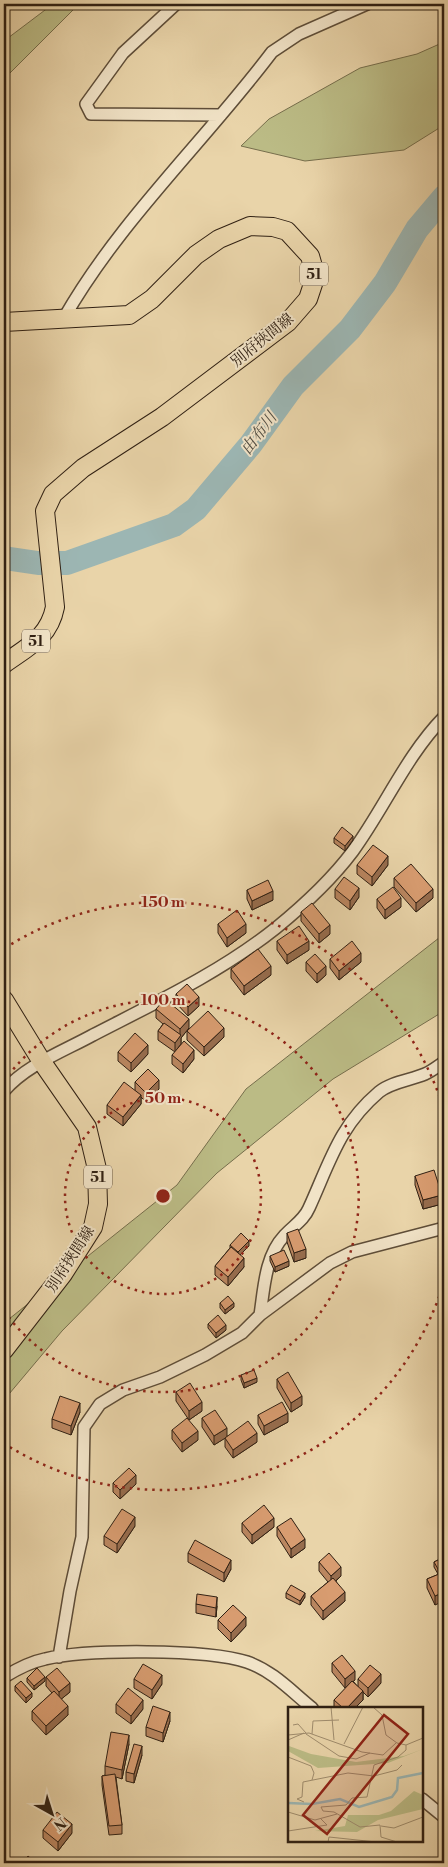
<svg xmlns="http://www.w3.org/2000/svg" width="448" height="1867" font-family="'Libre Bodoni','Noto Serif JP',serif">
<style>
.green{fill:#bbbb85;stroke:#766e4c}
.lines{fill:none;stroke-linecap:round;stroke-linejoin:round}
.river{stroke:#9cb6b3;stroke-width:24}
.street-casing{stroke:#5e4d38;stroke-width:14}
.primary-casing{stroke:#302013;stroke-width:20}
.street{stroke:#f1e3c7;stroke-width:11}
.primary{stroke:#e9d4a9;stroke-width:18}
.wall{fill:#ba8660;stroke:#302013}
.shaded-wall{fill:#976d4e;stroke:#302013}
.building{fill:#d89c70;stroke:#302013}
.ring{fill:none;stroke:#8f2418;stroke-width:2.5;stroke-dasharray:2.5 5}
.labels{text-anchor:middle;stroke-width:4;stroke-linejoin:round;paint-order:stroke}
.shield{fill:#f1e3c7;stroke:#6a5a49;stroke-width:1}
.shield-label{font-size:14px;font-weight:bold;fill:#302013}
.street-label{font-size:15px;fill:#302013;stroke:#f1e3c7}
.water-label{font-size:16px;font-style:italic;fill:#504d43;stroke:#f1e3c7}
.inset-river{fill:none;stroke:#9cb6b3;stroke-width:2.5}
.inset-road{fill:none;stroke:#9f8c6d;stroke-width:1}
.view{fill:#8f2418;fill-opacity:0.15;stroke:#8f2418;stroke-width:2.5}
.inset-edge{fill:none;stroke:#302013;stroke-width:2.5}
.centre{fill:#8f2418;stroke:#f1e3c7;stroke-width:2.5}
.ring-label{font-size:15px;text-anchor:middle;font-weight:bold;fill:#8f2418;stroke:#f1e3c7;stroke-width:4;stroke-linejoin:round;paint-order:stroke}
</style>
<rect width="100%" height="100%" fill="#e9d4a9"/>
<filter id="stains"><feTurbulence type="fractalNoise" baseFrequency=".004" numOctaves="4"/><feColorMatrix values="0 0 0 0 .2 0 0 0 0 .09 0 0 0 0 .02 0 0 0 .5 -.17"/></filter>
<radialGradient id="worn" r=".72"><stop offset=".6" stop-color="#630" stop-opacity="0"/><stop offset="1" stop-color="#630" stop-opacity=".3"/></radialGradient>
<!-- green -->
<path class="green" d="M53 4H79L4 79V41Z
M444 42V125L404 150 305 161 241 146 269 119 360 68 417 54Z
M444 934V1011L333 1079 217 1173 62 1331 4 1400V1323L177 1185 246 1089Z"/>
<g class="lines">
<!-- river -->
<path class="river" d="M4 558 38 563H67L174 525 196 509 251 444 293 386 350 329 385 283 417 229 444 197"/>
<!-- street casing -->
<g class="street-casing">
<path id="street" d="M176 4 123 53 86 104 91 114 221 115
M64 318C120 220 204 142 272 52L299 34 367 4
M4 1091C26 1065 64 1051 93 1035 155 1003 221 972 276 928 303 906 332 879 353 851 385 807 406 756 444 717
M260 1315C264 1289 265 1256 284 1236 293 1226 304 1220 309 1208 330 1162 339 1126 379 1092 391 1082 411 1080 425 1074 432 1071 438 1066 444 1062
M59 1657 70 1591 82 1537 84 1427 100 1404 123 1390 160 1377 205 1355 242 1333 260 1315 330 1263 352 1252 444 1228
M4 1677C17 1669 30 1662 45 1659 87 1649 207 1649 247 1662 273 1671 291 1691 312 1708
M422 1799 444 1817"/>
</g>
<!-- primary casing -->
<g class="primary-casing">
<path id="primary" d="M4 322 129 315 152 299 196 255 219 239 250 226 273 227 287 231 310 256 314 270V281L308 299 288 322 162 417 83 468 53 494 45 511 55 607C49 638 27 647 4 664
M4 1000 42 1062 87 1127 97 1169 98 1204 93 1227 63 1274 4 1350"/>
</g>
<!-- street -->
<use href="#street" class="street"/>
<!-- primary -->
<use href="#primary" class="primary"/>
</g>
<!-- wall -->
<path class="wall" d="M334 838 353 840 345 851 334 843Z
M357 865H388L372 886 357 874Z
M394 878 433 898 416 912 394 887Z
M335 889 359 897 350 910 335 898Z
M247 890 273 900 252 910 247 899Z
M377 899 401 907 385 919 377 908Z
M301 912 330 934 319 943 301 921Z
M218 924 246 933 227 947 218 933Z
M277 941 309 950 287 964 277 950Z
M330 959 361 962 339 980 330 968Z
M306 962 326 975 317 983 306 971Z
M231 969 271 975 244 995 231 978Z
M176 994 199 1006 188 1016 176 1003Z
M156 1009 189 1028 181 1038V1044L194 1059 183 1073 172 1064V1055L175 1052 158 1040V1031L163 1024 156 1018Z
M187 1031 224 1037 204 1056 187 1040Z
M118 1052 148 1054 131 1072 118 1061Z
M135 1082 159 1089 146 1102 141 1097V1104L123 1126 107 1114V1105L135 1091Z
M415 1176 442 1204 423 1209 415 1185Z
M287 1233 306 1258 294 1262 287 1242Z
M230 1245 249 1246 240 1255 244 1267 228 1286 215 1275V1266L230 1248Z
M270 1256 289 1266 275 1272 270 1261Z
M220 1303 234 1307 225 1314 220 1308Z
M208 1324 226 1330 216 1338 208 1328Z
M241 1375 257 1382 244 1388 241 1380Z
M277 1379 302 1405 291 1412 277 1388Z
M176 1392 202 1411 189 1420 176 1401Z
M80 1412 71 1435 52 1428V1419Z
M258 1415 288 1422 264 1435 258 1424Z
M202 1418 227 1436 257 1442 233 1458 225 1447V1438L214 1445 202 1427Z
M172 1430 198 1440 182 1452 172 1439Z
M113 1483 136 1484 120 1499 113 1492Z
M242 1523 274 1527 252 1544 242 1532Z
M135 1526 117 1553 104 1545V1536Z
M277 1527 305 1548 291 1558 277 1536Z
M188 1553 231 1569 224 1582 188 1562Z
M444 1557 438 1574 434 1567V1562Z
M319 1562 341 1576 336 1581 345 1601 323 1620 311 1605V1596L328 1582 319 1571Z
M444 1572 435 1605 427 1588V1579Z
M286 1593 305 1597 300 1605 286 1598Z
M196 1604 217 1606 216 1617 196 1613Z
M218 1620 246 1626 231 1642 218 1629Z
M332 1663 355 1680 353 1681 358 1687V1679L381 1683 368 1697 363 1692V1700L355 1708H334V1700L351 1683 345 1688 332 1672Z
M46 1677 70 1692 61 1699 68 1715 46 1735 32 1720V1711L52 1693 46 1686Z
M27 1678 45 1681 34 1690 27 1682Z
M134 1679 162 1684 152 1699 134 1688Z
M15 1686 32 1697 26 1703 15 1691Z
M116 1704 143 1709 131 1724 116 1713Z
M170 1721 163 1742 146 1736V1727Z
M129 1744 122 1779 116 1777 122 1825V1834L109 1835 102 1785V1776L105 1775V1766Z
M142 1755 134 1783 126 1781V1772Z
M43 1830 72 1833 58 1851 43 1838Z"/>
<!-- shaded-wall -->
<path class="shaded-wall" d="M353 836V840L345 851V846Z
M388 856V865L372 886V877Z
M359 888V897L350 910V901Z
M433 889V898L416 912V903Z
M273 891V900L252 910V901Z
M401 898V907L385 919V910Z
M246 924V933L227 947V938Z
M330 925V934L319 943V934Z
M309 941V950L287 964V955Z
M361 953V962L339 980V971Z
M271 966V975L244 995V986Z
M326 966V975L317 983V974Z
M199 997V1006L188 1016V1007Z
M189 1019V1028L181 1038V1044L175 1052V1043L180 1036V1029Z
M224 1028V1037L204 1056V1047Z
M148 1045V1054L131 1072V1063Z
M194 1050V1059L183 1073V1064Z
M159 1080V1089L146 1102V1093Z
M141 1095V1104L123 1126V1117Z
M442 1195V1204L423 1209V1200Z
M249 1241V1246L238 1257V1252Z
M306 1249V1258L294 1262V1253Z
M244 1258V1267L228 1286V1277Z
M289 1261V1266L275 1272V1267Z
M234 1303V1307L225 1314V1310Z
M226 1325V1330L216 1338V1333Z
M257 1378V1382L244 1388V1383Z
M302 1396V1405L291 1412V1403Z
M202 1402V1411L189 1420V1411Z
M80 1403V1412L71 1435V1426Z
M288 1413V1422L264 1435V1426Z
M227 1428V1437L214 1445V1436Z
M198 1431V1440L182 1452V1443Z
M257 1433V1442L233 1458V1450Z
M136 1475V1484L120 1499V1490Z
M135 1517V1526L117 1553V1544Z
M274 1518V1527L252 1544V1535Z
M305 1539V1548L291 1558V1549Z
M231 1560V1569L224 1582V1573Z
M444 1566V1571L438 1574V1569Z
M341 1567V1576L331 1585V1576Z
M345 1592V1601L323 1620V1611Z
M444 1592V1601L435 1605V1596Z
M305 1593V1597L300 1605V1601Z
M217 1597V1606L216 1617V1608Z
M246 1617V1626L231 1642V1633Z
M355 1671V1680L345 1688V1679Z
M381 1674V1683L368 1697V1688Z
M162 1675V1684L152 1699V1690Z
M45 1677V1681L34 1690V1686Z
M70 1683V1692L59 1701V1692Z
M363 1691V1700L355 1708H347Z
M32 1693V1697L26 1703V1698Z
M143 1700V1709L131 1724V1716Z
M68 1706V1715L46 1735V1726Z
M170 1712V1721L163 1742V1733Z
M129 1735V1744L122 1779V1770Z
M142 1746V1755L134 1783V1774Z
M72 1824V1833L58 1851V1842Z"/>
<!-- building -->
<path class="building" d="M342 827 353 836 345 846 334 838Z
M373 845 388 856 372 877 357 865Z
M411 864 433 889 416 903 394 878Z
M344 877 359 888 350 901 335 889Z
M268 880 273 891 252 901 247 890Z
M393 887 401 898 385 910 377 899Z
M312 903 330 925 319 934 301 912Z
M237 910 246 924 227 938 218 924Z
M299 926 309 941 287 955 277 941Z
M352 941 361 953 339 971 330 959Z
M258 949 271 966 244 986 231 969Z
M315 954 326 966 317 974 306 962Z
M187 984 199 997 188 1007 176 994Z
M165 999 189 1019 180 1029 156 1009Z
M208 1011 224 1028 204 1047 187 1031Z
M164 1023 181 1035 175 1043 158 1031Z
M135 1033 148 1045 131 1063 118 1052Z
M184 1041 194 1050 183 1064 172 1055Z
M148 1069 159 1080 146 1093 135 1082Z
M124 1082 141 1095 123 1117 107 1105Z
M434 1170 442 1195 423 1200 415 1176Z
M298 1229 306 1249 294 1253 287 1233Z
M241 1233 249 1241 238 1252 230 1245Z
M231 1247 244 1258 228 1277 215 1266Z
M284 1250 289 1261 275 1267 270 1256Z
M228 1296 234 1303 225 1310 220 1303Z
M218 1315 226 1325 216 1333 208 1324Z
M254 1370 257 1378 244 1383 241 1375Z
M288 1372 302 1396 291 1403 277 1379Z
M190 1383 202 1402 189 1411 176 1392Z
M60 1396 80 1403 71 1426 52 1419Z
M282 1402 288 1413 264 1426 258 1415Z
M215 1410 227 1428 214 1436 202 1418Z
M187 1418 198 1431 182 1443 172 1430Z
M248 1421 257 1433 233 1450 225 1438Z
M129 1468 136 1475 120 1490 113 1483Z
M264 1505 274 1518 252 1535 242 1523Z
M122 1509 135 1517 117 1544 104 1536Z
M291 1518 305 1539 291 1549 277 1527Z
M195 1540 231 1560 224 1573 188 1553Z
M329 1553 341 1567 331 1576 319 1562Z
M444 1557V1566L438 1569 434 1562Z
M444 1572V1592L435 1596 427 1579Z
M333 1578 345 1592 323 1611 311 1596Z
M291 1585 305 1593 300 1601 286 1593Z
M197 1594 217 1597 216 1608 196 1604Z
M233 1605 246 1617 231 1633 218 1620Z
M342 1655 355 1671 345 1679 332 1663Z
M143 1664 162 1675 152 1690 134 1679Z
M370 1665 381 1674 368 1688 358 1679Z
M37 1668 45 1677 34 1686 27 1678Z
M57 1668 70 1683 59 1692 46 1677Z
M21 1681 32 1693 26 1698 15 1686Z
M352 1681 363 1691 347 1708H343L334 1700Z
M128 1688 143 1700 131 1716 116 1704Z
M54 1691 68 1706 46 1726 32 1711Z
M153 1706 170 1712 163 1733 146 1727Z
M111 1732 129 1735 122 1770 105 1766Z
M134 1744 142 1746 134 1774 126 1772Z
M115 1774 122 1825 109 1826 102 1776Z
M57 1812 72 1824 58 1842 43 1830Z
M28 1856 36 1863H22Z"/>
<!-- distance rings -->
<g class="ring">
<circle cx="163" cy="1196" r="98"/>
<path d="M4 1081A196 196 0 1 1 4 1311"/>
<path d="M444 1282A294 294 0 0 1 5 1444M5 948A294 294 0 0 1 444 1110"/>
</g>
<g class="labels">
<!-- shield labels -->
<g class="shield">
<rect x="300" y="262.5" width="28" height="23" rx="4"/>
<rect x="22" y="629.5" width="28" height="23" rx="4"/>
<rect x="84" y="1165.5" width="28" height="23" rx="4"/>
</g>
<g class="shield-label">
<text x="314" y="279">51</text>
<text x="36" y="646">51</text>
<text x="98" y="1182">51</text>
</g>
<!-- street labels -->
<g class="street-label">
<text transform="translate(262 340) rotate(-39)" y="5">別府挾間線</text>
<text transform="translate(70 1259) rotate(-57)" y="5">別府挾間線</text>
</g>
<!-- water labels -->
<g class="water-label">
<text transform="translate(258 433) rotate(-53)" y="6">由布川</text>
</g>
</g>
<!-- overview -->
<g transform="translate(288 1707)">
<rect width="135" height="135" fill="#e9d4a9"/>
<path d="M1 39 23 47 68 55 116 49 135 42 100 56 30 61 0 44ZM126 84 135 88V102L90 113 69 125 27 124 57 119 60 108H91L103 104Z" fill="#bbbb85"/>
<path class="inset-river" d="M0 96 24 97 52 92 71 100 104 90 109 83 110 71 135 66"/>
<path class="inset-road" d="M43 0 46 33M85 0 94 8 98 28 109 36 118 38M5 18 10 17 18 26M18 27 51 49 68 52 82 46M24 27 25 14 51 13M0 28 21 26 74 45 95 48 108 36M0 33 16 26M56 37 75 0M0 50 23 59 26 66 24 73M16 95 9 92 14 90 15 75 60 66 86 69 109 63 114 58M0 105 27 113 49 107M93 119 106 121 135 110M0 124 39 118 32 111M40 135 41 130 88 135M109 135 93 130 92 118 72 120 46 105 35 104 33 100 58 98 64 91 79 90 86 58 110 50 118 43V38L135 31"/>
<path class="view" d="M96 8 120 27 39 127 15 108Z"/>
<rect width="135" height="135" class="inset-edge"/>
</g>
<circle cx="163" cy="1196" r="8" class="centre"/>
<g class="ring-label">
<text x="163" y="907">150 m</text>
<text x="163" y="1005">100 m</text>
<text x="163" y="1103">50 m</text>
</g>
<!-- margin -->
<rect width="448" height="1867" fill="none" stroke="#e9d4a9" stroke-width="20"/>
<rect x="5" y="5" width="438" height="1857" fill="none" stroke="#302013" stroke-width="2.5"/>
<rect x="10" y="10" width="428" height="1847" fill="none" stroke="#302013"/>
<!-- north arrow -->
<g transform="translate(52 1814) rotate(141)" stroke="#f1e3c7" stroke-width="4" paint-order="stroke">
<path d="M0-4L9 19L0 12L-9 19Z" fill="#302013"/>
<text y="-8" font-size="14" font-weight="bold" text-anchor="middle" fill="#302013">N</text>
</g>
<rect width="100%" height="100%" filter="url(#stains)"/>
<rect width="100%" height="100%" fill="url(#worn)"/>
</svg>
